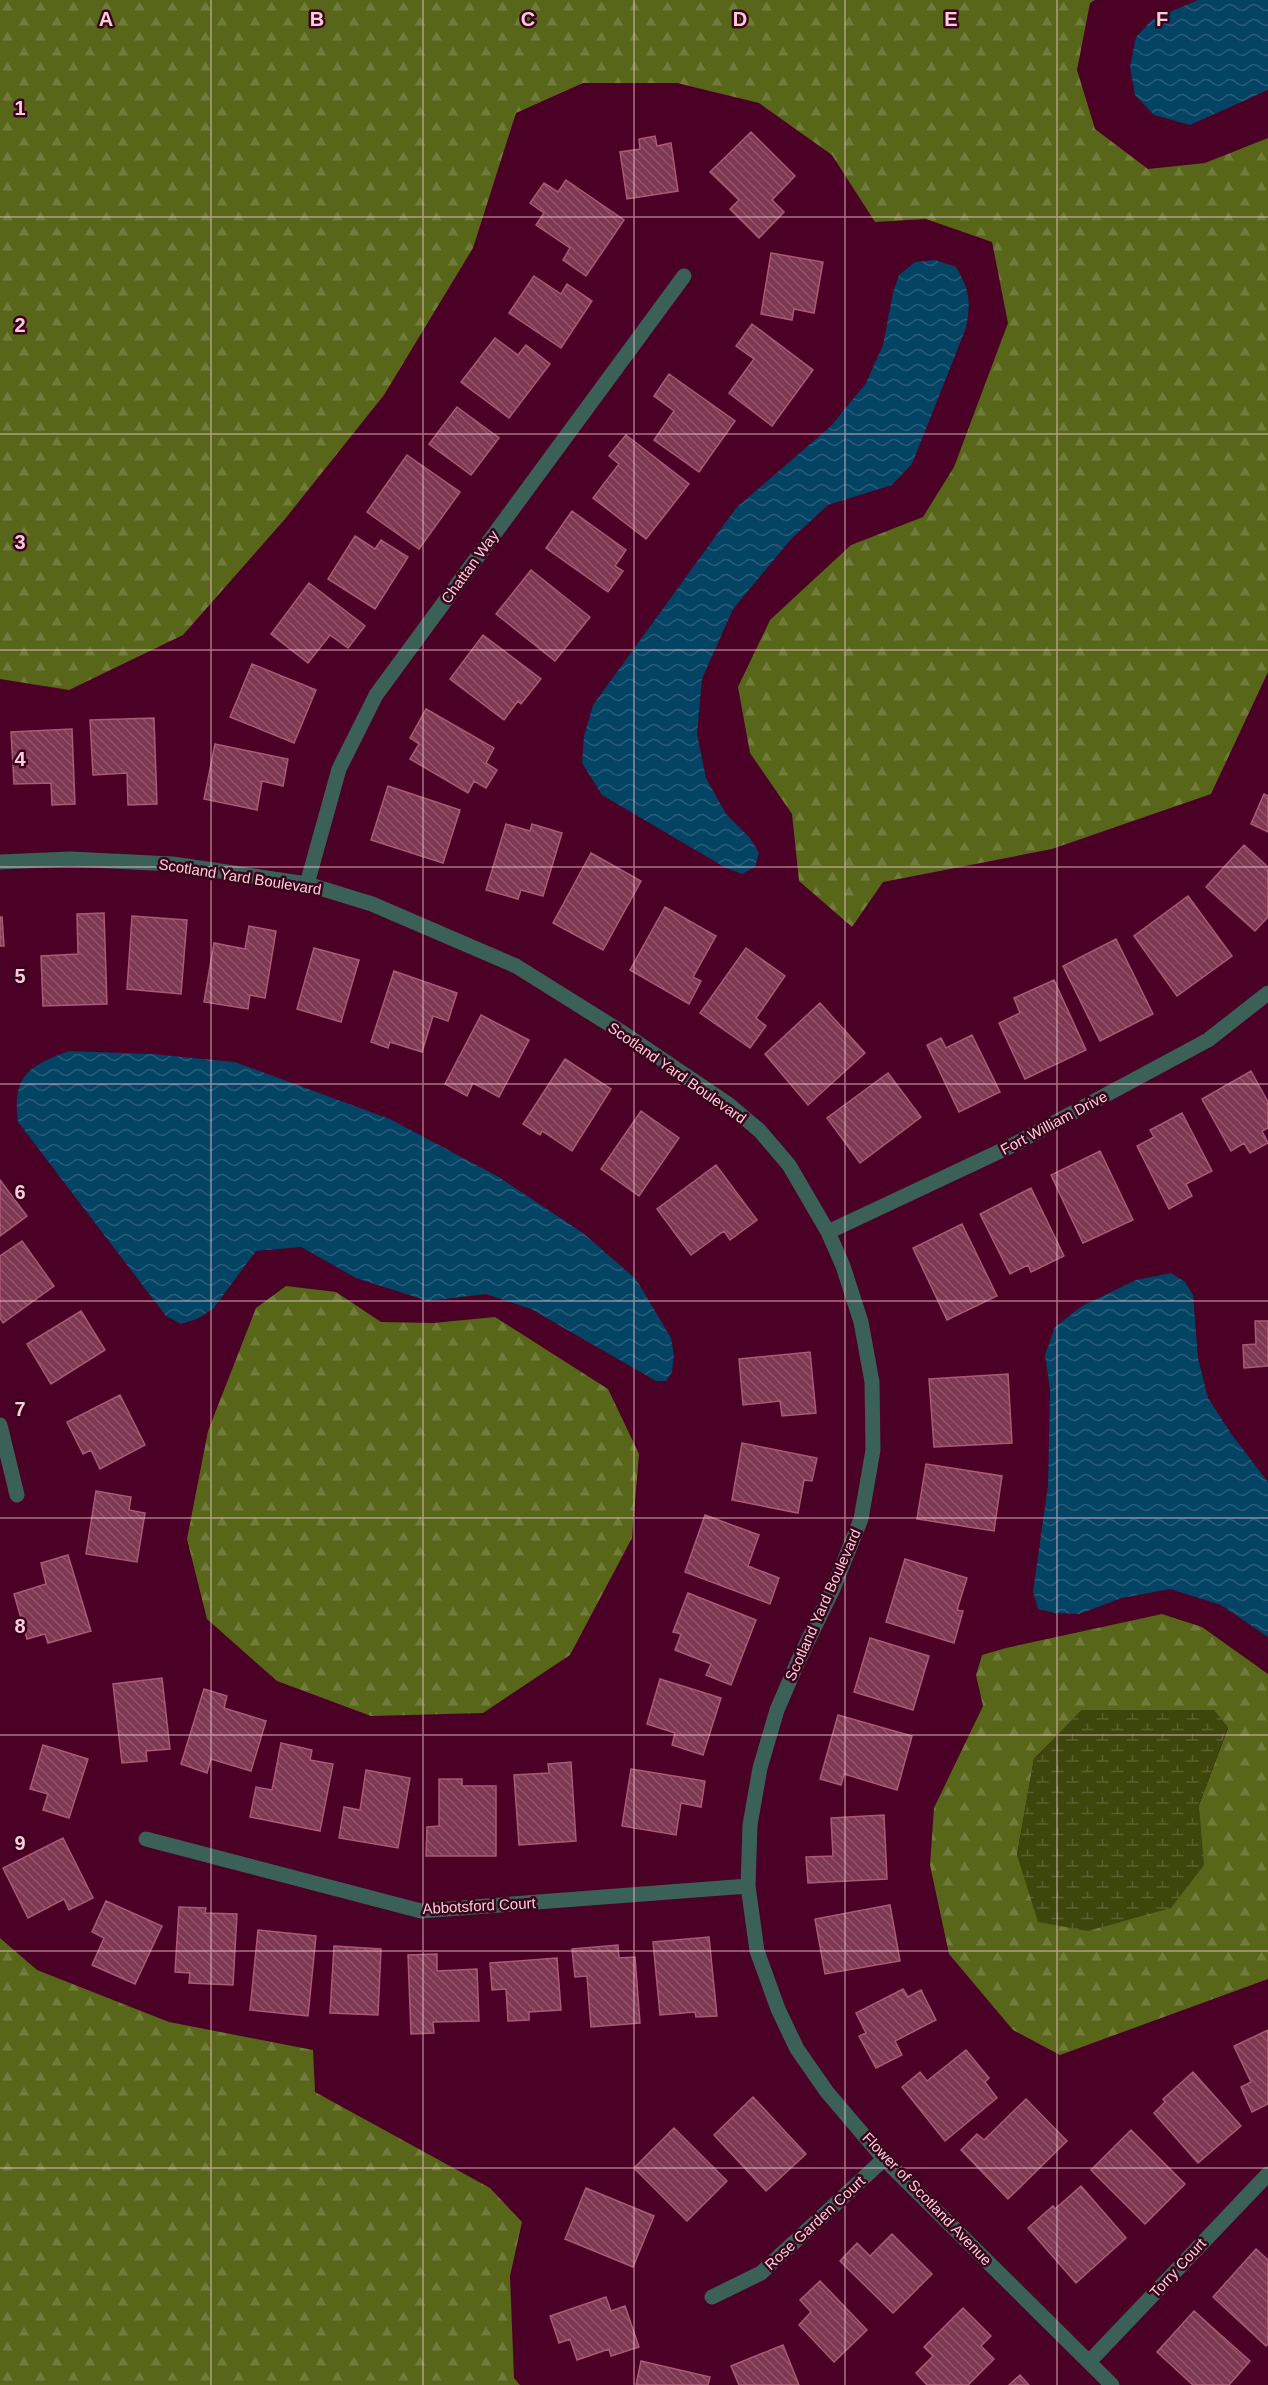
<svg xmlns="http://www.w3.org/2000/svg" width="1268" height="2385" font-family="Arial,sans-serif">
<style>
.forest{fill:url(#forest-firs);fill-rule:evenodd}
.wetland{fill:url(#wetland-marsh)}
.water{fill:url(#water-waves)}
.building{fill:url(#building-back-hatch);stroke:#aa5a76;stroke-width:1.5}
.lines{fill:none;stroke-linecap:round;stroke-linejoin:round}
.minor{stroke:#3a6058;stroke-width:15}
.grid{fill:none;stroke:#fbcdda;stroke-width:1.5;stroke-opacity:0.55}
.labels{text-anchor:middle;stroke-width:5;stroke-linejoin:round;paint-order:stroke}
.street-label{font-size:15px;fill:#fbcdda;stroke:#39031b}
.grid-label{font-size:20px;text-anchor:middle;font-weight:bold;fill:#fbcdda;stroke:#39031b;stroke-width:5;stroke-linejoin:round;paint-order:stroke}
</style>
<defs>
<pattern id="forest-firs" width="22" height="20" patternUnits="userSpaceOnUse" patternTransform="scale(1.5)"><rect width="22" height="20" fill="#586619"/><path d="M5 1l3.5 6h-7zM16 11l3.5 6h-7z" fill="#717b3a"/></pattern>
<pattern id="wetland-marsh" width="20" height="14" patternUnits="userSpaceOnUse" patternTransform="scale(1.5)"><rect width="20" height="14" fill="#3d470c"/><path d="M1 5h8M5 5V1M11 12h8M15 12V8" fill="none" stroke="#5a602f"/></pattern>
<pattern id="water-waves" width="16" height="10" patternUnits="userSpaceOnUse" patternTransform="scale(1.5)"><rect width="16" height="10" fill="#034364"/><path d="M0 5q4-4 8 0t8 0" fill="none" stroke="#295d7a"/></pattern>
<pattern id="building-back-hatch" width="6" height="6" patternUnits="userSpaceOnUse" patternTransform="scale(1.5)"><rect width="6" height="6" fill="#7e3852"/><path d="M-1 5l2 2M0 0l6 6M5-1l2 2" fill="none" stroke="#91546a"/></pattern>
</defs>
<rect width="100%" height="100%" fill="#4b0025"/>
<!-- forest -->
<path class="forest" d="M0 0H1095L1090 3 1077 70 1095 129 1148 169 1205 163 1268 138V672L1211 794 1052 849 883 882 852 927 799 881 792 814 750 753 738 687 770 620 851 545 923 517 954 467 1008 323 992 242 926 219 875 222 832 155 759 103 677 83H583L516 113 473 248 384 395 285 519 183 635 69 690 0 679Z
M286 1286 336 1292 381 1322 433 1323 495 1317 608 1389 639 1454 632 1538 570 1655 483 1713 371 1716 277 1681 207 1619 187 1539 208 1431 256 1308Z
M1162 1614 1202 1627 1268 1674V1979L1060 2055 1013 2030 949 1954 930 1865 934 1808 983 1706 976 1675 982 1655 1006 1648ZM1082 1710 1228 1728 1199 1805 1017 1855 1034 1759Z
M0 1938 37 1970 169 2022 313 2050 315 2092 490 2188 522 2222 510 2276 514 2378 520 2385H0Z"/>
<!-- wetland -->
<path class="wetland" d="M1082 1710H1214L1228 1727 1199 1805 1204 1865 1171 1908 1088 1931 1038 1922 1017 1855 1034 1759Z"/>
<!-- water -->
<path class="water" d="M1198 0H1268V90L1190 125 1154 115 1135 95 1130 67 1136 37 1153 19Z
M935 260 956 267C970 291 971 301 966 328L912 464 892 485 828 505 792 538 733 609 702 679 697 734 706 778 726 814 750 838 759 853 755 867 742 874 726 868 602 795 582 763 584 736 593 705 736 508 831 426 866 383 883 345 893 293 899 275 915 262Z
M69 1051 152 1054 235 1062 390 1119 497 1176 583 1233 636 1279 671 1338 674 1355 672 1372 666 1381H656L531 1309 486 1294 428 1301 356 1278 301 1247 256 1251 213 1309 197 1319 181 1324 166 1316 18 1122C12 1076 28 1066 69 1051Z
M1171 1273 1185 1282 1193 1295 1198 1358 1208 1398 1232 1435 1268 1482V1637L1221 1605 1170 1589 1122 1598 1079 1614 1055 1613 1038 1609 1033 1592 1048 1485 1050 1390 1045 1355 1055 1327 1082 1306 1136 1280Z"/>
<!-- building -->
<path class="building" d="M751 132 795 176 772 200 784 212 759 238 730 209 739 200 710 172Z
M655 136 657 146 671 143 678 191 627 199 620 152 640 149 639 139Z
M566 180 624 220 586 276 563 260 570 248 536 225 544 213 530 203 544 183 558 192Z
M771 253 823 262 814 313 794 309 792 320 761 314Z
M534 276 561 294 567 284 592 301 561 348 509 313Z
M752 324 813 370 772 426 729 393 754 359 736 346Z
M495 338 518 355 526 345 550 364 509 418 461 382Z
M669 374 735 421 699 472 654 440 674 411 654 396Z
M457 407 499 438 471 475 429 444Z
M626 435 689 484 646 539 593 498 619 464 609 456Z
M407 455 460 492 419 549 367 512Z
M572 511 626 550 615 566 623 571 608 592 546 548Z
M355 536 375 549 381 540 408 557 375 609 328 579Z
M531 570 590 617 555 661 496 614Z
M309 583 365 626 348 648 330 635 308 663 271 634Z
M483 635 541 679 521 704 518 701 504 720 450 679Z
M252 664 316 690 294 743 230 717Z
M426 709 494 748 486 763 497 770 486 788 474 781 468 793 410 759 419 744 410 738Z
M154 718 157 804 128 805 127 773 93 775 90 720Z
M72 729 75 804 52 805 51 783 14 784 11 732Z
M215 744 288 759 283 786 262 781 257 810 204 799Z
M388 786 460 810 443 863 371 840Z
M1264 794 1268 796V832L1251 824Z
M506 824 530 831 532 824 562 833 543 896 521 890 518 899 486 890Z
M1244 845 1268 867V917L1255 931 1206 887Z
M591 853 641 881 603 950 553 923Z
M1188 896 1232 956 1177 996 1134 936Z
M665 907 716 936 693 977 701 981 689 1004 630 970Z
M104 913 107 1004 43 1006 41 956 78 954 77 914Z
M132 916 187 920 181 994 127 989Z
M0 917H2L4 946H0Z
M249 926 276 931 265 998 250 995 248 1009 204 1002 214 943 245 949Z
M1116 939 1153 1014 1100 1041 1063 966Z
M314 948 359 960 341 1022 297 1009Z
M746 948 785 976 756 1018 766 1026 750 1048 700 1013Z
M394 971 457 993 448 1021 433 1016 422 1052 390 1042 388 1048 371 1042Z
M1054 980 1086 1050 1025 1079 999 1023 1020 1013 1014 998Z
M820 1003 865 1053 808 1105 765 1054Z
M481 1015 529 1040 499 1097 473 1083 467 1096 445 1084Z
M972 1035 1000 1092 959 1112 927 1045 941 1038 946 1048Z
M565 1059 611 1089 572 1151 542 1131 540 1135 523 1124Z
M1251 1071 1268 1102V1128L1262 1131 1268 1143 1250 1153 1244 1143 1231 1151 1202 1099Z
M888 1073 921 1117 860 1163 827 1118Z
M641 1111 679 1138 639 1196 601 1169Z
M1182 1113 1212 1171 1186 1184 1192 1196 1169 1209 1137 1146 1154 1137 1150 1130Z
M1100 1151 1133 1220 1083 1243 1051 1175Z
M716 1165 757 1220 730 1240 724 1231 691 1255 657 1209Z
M0 1180 27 1216 0 1236Z
M1031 1188 1064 1256 1031 1272 1028 1265 1010 1274 980 1214Z
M962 1224 997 1296 947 1320 913 1248Z
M22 1241 54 1286 3 1323 0 1318V1256Z
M81 1311 105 1350 51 1384 27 1344Z
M1255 1321H1268V1366L1244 1368 1243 1345 1256 1344Z
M810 1352 816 1413 782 1416 780 1401 743 1405 739 1359Z
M1008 1374 1012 1443 934 1447 929 1379Z
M120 1395 145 1445 100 1469 91 1450 83 1454 67 1422Z
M742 1443 817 1458 812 1481 804 1480 798 1513 732 1500Z
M926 1464 1002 1476 994 1531 917 1519Z
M96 1491 131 1497 129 1510 145 1513 137 1562 86 1554Z
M705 1515 759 1535 748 1566 779 1578 770 1604 685 1572Z
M68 1555 91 1631 48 1643 45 1634 27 1639 14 1594 46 1584 41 1563Z
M905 1559 967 1578 957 1610 963 1611 954 1643 886 1622Z
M688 1593 756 1620 731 1685 706 1675 711 1664 675 1650 681 1634 673 1632Z
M870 1638 929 1656 913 1710 854 1692Z
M162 1678 170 1749 146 1751 147 1761 122 1763 113 1684Z
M660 1679 721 1698 703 1755 672 1745 675 1733 647 1724Z
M204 1689 227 1696 224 1708 266 1721 251 1771 211 1759 207 1773 181 1764Z
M838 1715 912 1736 897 1790 844 1774 841 1785 820 1779Z
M281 1743 312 1750 310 1760 333 1764 320 1831 250 1817 256 1787 272 1790Z
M43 1745 88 1759 69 1818 43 1810 48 1794 30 1789Z
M571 1762 576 1841 519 1845 514 1775 549 1773 548 1764Z
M631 1769 705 1781 701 1807 681 1803 676 1835 622 1826Z
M366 1770 410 1778 398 1848 339 1838 344 1807 360 1810Z
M439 1779H462V1786H496V1856H426L427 1827 439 1826Z
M884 1815 887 1879 808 1883 806 1857 833 1856 831 1818Z
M63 1838 93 1898 69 1910 64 1899 28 1918 3 1868Z
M106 1901 162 1926 135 1984 92 1965 104 1938 92 1932Z
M890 1905 900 1961 825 1974 815 1919Z
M179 1907 206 1908 205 1913 237 1914 233 1985 189 1983 190 1973 175 1972Z
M258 1930 316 1936 308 2016 250 2010Z
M709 1937 717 2016 696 2017 695 2012 660 2015 653 1942Z
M618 1945 619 1958 635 1957 640 2023 591 2027 587 1976 575 1977 572 1949Z
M334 1946 381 1949 378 2015 330 2013Z
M437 1954V1971L477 1969 479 2021 433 2022 434 2033 411 2034 408 1955Z
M557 1958 561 2010 529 2012V2020L508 2021 506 1989 492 1990 490 1963Z
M903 1989 908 1997 921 1990 936 2020 895 2041 902 2055 876 2068 859 2036 866 2033 856 2013Z
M1268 2030V2104L1252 2112 1241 2087 1251 2082 1234 2046Z
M966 2050 989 2078 985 2082 997 2098 945 2141 902 2087 920 2072 927 2081Z
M1193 2072 1241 2126 1198 2163 1154 2113 1165 2102 1163 2099Z
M753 2097 806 2154 766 2191 714 2135Z
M1026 2099 1067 2141 1008 2199 961 2150 977 2134 984 2140Z
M674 2128 727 2181 687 2221 634 2168Z
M1131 2130 1185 2184 1145 2224 1091 2170Z
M1081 2186 1126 2238 1076 2283 1028 2228 1053 2206 1055 2209Z
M586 2188 654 2216 633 2267 565 2239Z
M892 2234 932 2274 893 2313 840 2261 857 2243 870 2256Z
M1256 2249 1268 2260V2344L1266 2346 1213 2297Z
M820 2281 867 2330 834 2362 799 2325 811 2312 800 2300Z
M606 2297 611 2311 625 2306 639 2347 611 2356 609 2349 577 2360 570 2339 559 2343 550 2316Z
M963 2308 991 2336 981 2346 994 2359 968 2385H927L916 2373 933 2356 924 2347Z
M1194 2311 1250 2361 1229 2385H1193L1157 2352Z
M783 2345 799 2385H739L731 2366Z
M641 2361 710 2377 708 2385H636Z
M1020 2375 1029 2385H1009Z"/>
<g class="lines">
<!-- minor -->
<path class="minor" d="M0 862 70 859 173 864 307 884 372 904 516 966 620 1031 728 1104 760 1131 789 1165 828 1232 843 1266 861 1322 872 1382 873 1450 861 1519 833 1589 799 1659 777 1710 760 1768 750 1825 748 1886 757 1951 778 2009 797 2049 827 2092 884 2159 1112 2385
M307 884 339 769 376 695 684 276
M828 1232 1009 1147 1208 1040 1268 993
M0 1425 17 1495
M146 1839 421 1911 748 1886
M712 2297 761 2273 884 2159
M1089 2362 1268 2174"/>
</g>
<!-- grid -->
<path class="grid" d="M211 0V2385M423 0V2385M634 0V2385M845 0V2385M1057 0V2385M0 217H1268M0 434H1268M0 650H1268M0 867H1268M0 1084H1268M0 1301H1268M0 1518H1268M0 1735H1268M0 1951H1268M0 2168H1268"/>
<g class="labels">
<!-- street labels -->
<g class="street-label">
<text transform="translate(470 567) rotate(-54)" y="5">Chattan Way</text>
<text transform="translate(240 877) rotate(9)" y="5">Scotland Yard Boulevard</text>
<text transform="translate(677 1073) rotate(35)" y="5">Scotland Yard Boulevard</text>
<text transform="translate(1054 1123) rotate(-28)" y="5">Fort William Drive</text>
<text transform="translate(823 1605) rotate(-66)" y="5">Scotland Yard Boulevard</text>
<text transform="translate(479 1906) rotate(-3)" y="5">Abbotsford Court</text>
<text transform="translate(927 2199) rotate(46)" y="5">Flower of Scotland Avenue</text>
<text transform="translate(815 2223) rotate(-43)" y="5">Rose Garden Court</text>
<text transform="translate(1178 2268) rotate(-47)" y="5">Torry Court</text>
</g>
</g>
<g class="grid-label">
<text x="106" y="26">A</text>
<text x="317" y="26">B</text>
<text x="528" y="26">C</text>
<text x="740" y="26">D</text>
<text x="951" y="26">E</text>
<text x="1162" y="26">F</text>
<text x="20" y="115">1</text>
<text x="20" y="332">2</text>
<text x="20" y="549">3</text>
<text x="20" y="766">4</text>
<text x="20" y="983">5</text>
<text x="20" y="1199">6</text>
<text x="20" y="1416">7</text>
<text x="20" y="1633">8</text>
<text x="20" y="1850">9</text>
</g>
</svg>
